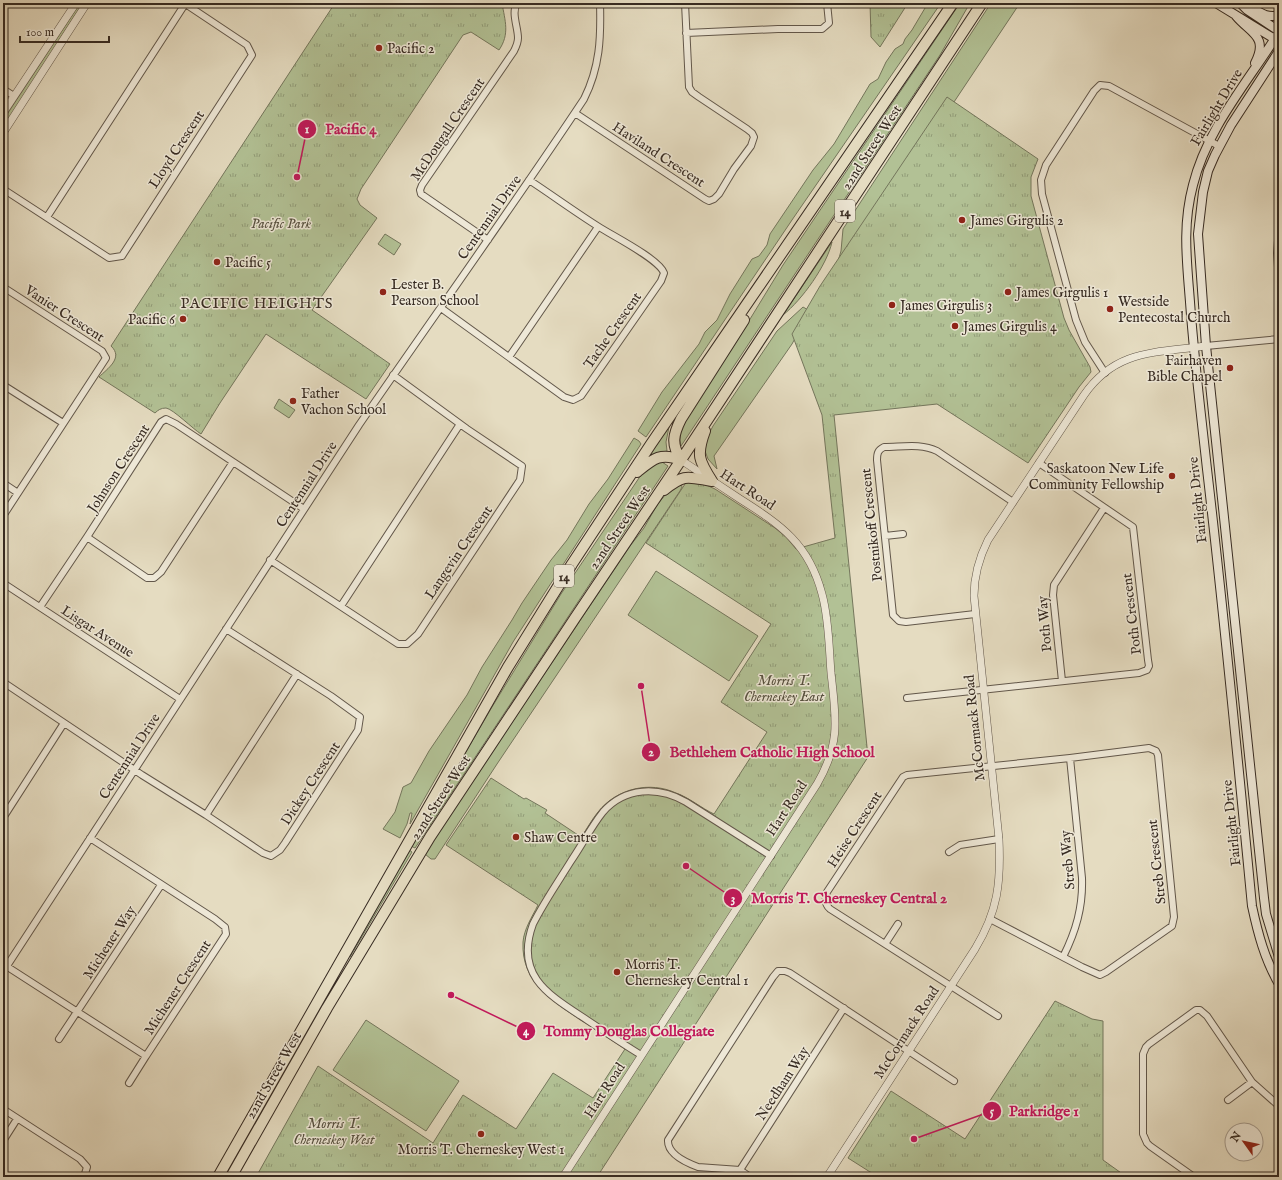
<svg xmlns="http://www.w3.org/2000/svg" width="1282" height="1180" font-family="'IM FELL English',serif">
<style>
.grass{fill:#b2c195;stroke:#74765c}
.park{fill:url(#park-tufts);stroke:#74765c}
.lines{fill:none;stroke-linecap:round;stroke-linejoin:round}
.minor-casing{stroke:#62574a;stroke-width:8}
.tertiary-casing{stroke:#62574a;stroke-width:8}
.secondary-casing{stroke:#372b22;stroke-width:10}
.trunk-casing{stroke:#372b22;stroke-width:12}
.minor{stroke:#eee8d7;stroke-width:6}
.tertiary{stroke:#eee8d7;stroke-width:7}
.secondary{stroke:#eee8d7;stroke-width:8}
.trunk{stroke:#e5dcc1;stroke-width:10}
.poi-dot{fill:#8f2418;stroke:#eee8d7;stroke-width:1.5}
.labels{text-anchor:middle;stroke-width:3;stroke-linejoin:round;paint-order:stroke}
.shield{fill:#eee8d7;stroke:#6e6458;stroke-width:1}
.shield-label{font-size:13px;font-weight:bold;fill:#372b22}
.poi-label{font-size:14px;fill:#372b22;stroke:#eee8d7;text-anchor:start}
.street-label{font-size:14px;fill:#372b22;stroke:#eee8d7}
.park-label{font-size:14px;font-style:italic;fill:#56503f;stroke:#eee8d7}
.neighbourhood-label{font-size:15px;letter-spacing:1px;fill:#372b22;stroke:#eee8d7}
.leader{fill:none;stroke:#c2185b;stroke-width:1.5}
.callout-dot{fill:#c2185b;stroke:#eee8d7;stroke-width:1.5}
.mark-label{font-size:12px;text-anchor:middle;font-weight:bold;fill:#fff}
.callout-label{font-size:15px;text-anchor:middle;font-weight:bold;fill:#c2185b;stroke:#eee8d7;stroke-width:3;stroke-linejoin:round;paint-order:stroke}
</style>
<defs>
<pattern id="park-tufts" width="24" height="20" patternUnits="userSpaceOnUse"><rect width="24" height="20" fill="#b2c195"/><path d="M3 7l-1-3M5 7V3M7 7l1-3M15 17l-1-3M17 17v-4M19 17l1-3" fill="none" stroke="#929d79"/></pattern>
</defs>
<rect width="100%" height="100%" fill="#e5dcc1"/>
<filter id="stains"><feTurbulence type="fractalNoise" baseFrequency=".005" numOctaves="4"/><feColorMatrix values="0 0 0 0 .2 0 0 0 0 .09 0 0 0 0 .02 0 0 0 .5 -.17"/></filter>
<radialGradient id="worn" r=".72"><stop offset=".6" stop-color="#630" stop-opacity="0"/><stop offset="1" stop-color="#630" stop-opacity=".3"/></radialGradient>
<!-- grass -->
<path class="grass" d="M80 3H83L3 128V122L6 116Z
M928 3H941L792 220 646 437 638 431 662 392 699 344 705 332 717 320 730 294 752 259 759 256 767 245 770 234 813 170 834 144 870 84 878 79 886 62 895 49 903 44 905 39 912 30Z
M960 3H970L940 55 681 446 680 440 681 426 733 347 783 265Z
M991 3H1020L948 111 837 265 841 251 843 229Z
M385 234 401 244 394 255 378 244Z
M832 242C827 265 802 300 783 315Z
M803 307 810 311 792 344 714 456 717 469 708 459 705 451 704 443 713 426 777 331Z
M279 399 295 410 289 418 274 408Z
M669 427 666 442 667 451 649 456Z
M634 438 639 441 641 444 513 642 410 824 412 813H410L407 824 400 838 383 829 395 812 403 787 411 783 429 751 467 695 482 667 512 620 522 603 551 560 567 540 589 504 608 479Z
M659 460 668 466 415 848 411 846 492 707 561 594 641 475Z
M681 482 682 487 680 491 497 764 435 859H431L425 854 452 812 630 546 644 528 657 505 666 494Z
M656 571 758 636 729 681 628 615Z
M408 849 412 852 350 957 348 955Z
M366 1020 459 1081 426 1131 333 1070Z"/>
<!-- park -->
<path class="park" d="M335 3H502C505 21 510 34 499 50L471 32 463 35 361 189 357 199 360 205 377 218 312 310 390 364 366 399 266 334 220 403 201 434C193 429 173 409 166 408 161 408 158 410 155 413L99 377C107 369 124 358 111 346Z
M870 3H908L880 47 871 37Z
M947 97 1038 159 1031 177V196L1064 318 1069 330 1090 367 1091 372 1079 387 1028 463 937 404 834 415 868 757 597 1177H256L318 1066 433 1143 463 1095 516 1129 553 1073 593 1098 625 1049C610 1039 595 1029 581 1020 552 1001 521 982 523 942 524 929 532 917 538 905L446 845 491 778 524 799 526 798 547 810 545 813 581 837C587 829 592 819 598 812 617 788 650 781 676 793 690 798 701 808 714 814L767 732 721 702 771 624 646 543 687 481 704 484 715 489 775 528 786 537 796 549 835 538 822 415 792 334 820 286Z
M1055 1001 1092 1019 1103 1021V1160L1124 1175 1123 1177H878L848 1158 891 1091 965 1139Z"/>
<g class="lines">
<!-- minor casing -->
<g class="minor-casing">
<path id="minor" d="M686 33 778 29H822L829 23 827 3
M3 89 14 96
M575 113 705 199 709 201 714 199 719 194 734 169 751 146 754 137 752 133 747 129 699 97 692 92 689 87 685 3
M3 189 109 258 122 256 252 55 247 45 184 3
M47 217 185 4
M1279 228 1277 253 1279 281
M488 240 421 194 420 190 422 185 514 51C516 47 518 43 518 38 518 27 511 13 517 3
M3 287 102 351 106 358 3 516
M441 308 564 397 573 400 581 396 661 281 664 273C659 259 613 236 599 227 575 212 552 195 529 180
M1206 346 1279 339
M509 357 598 227
M1105 373 1085 342 1076 320 1042 194 1041 180 1046 165 1094 91 1100 85 1109 86 1219 146
M3 385 63 423
M3 483 18 493
M885 536 903 534
M87 537 147 578H154L161 572 233 462
M270 560 398 644H407L418 634 520 480 522 466 467 429 393 375
M3 583 180 699
M341 606 460 424
M40 607 87 537 161 422 166 419 176 424 304 509
M975 614 906 622 899 621 893 615 877 460C877 453 878 450 884 447 902 447 921 443 937 451L1013 502
M1062 681 1053 595 1054 585 1104 508
M3 682 142 775 206 815 263 853 271 856 280 850 285 843 358 730 360 717 331 696 226 629
M907 698 1139 673 1147 670 1149 666 1148 660 1133 527 1039 463
M206 815 297 674
M3 818 64 723
M949 852 960 845 999 839
M990 919 1082 967 1100 975 1106 972 1172 926 1174 917 1158 755 1156 751 1149 748 1070 758 907 775 903 777 899 783 827 892C825 898 824 904 830 909L998 1016
M885 944 898 924
M1063 957C1076 931 1083 907 1082 878L1070 758
M3 964 146 1056 226 934 225 927 215 919 90 838
M3 972 359 425C434 316 511 209 584 99 600 67 601 38 600 3
M59 1039 161 885
M641 1055C623 1044 605 1032 587 1020 549 995 514 976 533 924 544 902 558 882 571 861 582 845 591 827 603 812 625 787 658 786 686 802L771 856
M129 1083 146 1056
M1228 1100 1252 1082
M3 1109 80 1159 87 1167 84 1177
M3 1141 17 1119
M740 1170 844 1008
M750 1177 740 1170 698 1167C687 1163 667 1154 668 1140L773 977 778 971H785L790 973 954 1081
M1194 1177 1150 1146 1147 1143 1143 1134V1054L1146 1047 1149 1044 1196 1010H1200L1207 1016 1252 1082 1279 1106"/>
</g>
<!-- tertiary casing -->
<g class="tertiary-casing">
<path id="tertiary" d="M3 113 76 3
M3 133 87 3
M563 1177 817 784C841 743 836 718 831 673 829 648 829 619 822 594 809 544 781 525 740 499 720 486 701 473 681 460
M827 1177 975 949C998 911 1001 883 999 839L974 596C974 576 979 558 988 540L1084 395C1116 349 1156 353 1206 346
M1278 1177 1279 1176"/>
</g>
<!-- secondary casing -->
<g class="secondary-casing">
<path id="secondary" d="M1216 3 1278 41
M1240 3 1247 10 1279 31
M1254 9C1262 14 1269 18 1279 15
M1236 16C1250 33 1269 36 1255 63
M1279 32C1248 82 1207 128 1193 185 1182 226 1187 262 1190 302 1194 358 1201 414 1207 469 1224 615 1238 760 1252 906 1258 934 1265 960 1279 984
M1279 51 1231 125 1215 155 1208 171 1203 192 1198 234 1206 346 1264 898 1266 914 1279 957"/>
</g>
<!-- trunk casing -->
<g class="trunk-casing">
<path id="trunk" d="M705 431C696 455 699 461 712 481
M681 460C671 444 673 435 681 419L744 320
M637 472C653 459 660 452 681 460
M664 490C685 473 688 477 712 481
M218 1177 508 667 572 564 651 444 953 3
M231 1177 327 1008 430 837 575 618 681 460 982 3"/>
</g>
<!-- minor -->
<use href="#minor" class="minor"/>
<!-- tertiary -->
<use href="#tertiary" class="tertiary"/>
<!-- secondary -->
<use href="#secondary" class="secondary"/>
<!-- trunk -->
<use href="#trunk" class="trunk"/>
</g>
<!-- markers -->
<g class="poi-dot">
<circle cx="379" cy="48" r="4"/>
<circle cx="962" cy="220" r="4"/>
<circle cx="217" cy="262" r="4"/>
<circle cx="383" cy="292" r="4"/>
<circle cx="1008" cy="292" r="4"/>
<circle cx="892" cy="305" r="4"/>
<circle cx="1110" cy="309" r="4"/>
<circle cx="183" cy="319" r="4"/>
<circle cx="955" cy="326" r="4"/>
<circle cx="1230" cy="368" r="4"/>
<circle cx="293" cy="401" r="4"/>
<circle cx="1172" cy="476" r="4"/>
<circle cx="516" cy="837" r="4"/>
<circle cx="617" cy="972" r="4"/>
<circle cx="481" cy="1134" r="4"/>
</g>
<g class="labels">
<!-- shield labels -->
<g class="shield">
<rect x="835" y="200" width="20" height="22" rx="3"/>
<rect x="554" y="565" width="20" height="22" rx="3"/>
</g>
<g class="shield-label">
<text x="845" y="216">14</text>
<text x="564" y="581">14</text>
</g>
<!-- poi labels -->
<g class="poi-label">
<text x="387" y="53">Pacific 2</text>
<text x="970" y="225">James Girgulis 2</text>
<text x="225" y="267">Pacific 5</text>
<text x="391" y="289">Lester B.<tspan x="391" dy="16">Pearson School</tspan></text>
<text x="1016" y="297">James Girgulis 1</text>
<text x="1118" y="306">Westside<tspan x="1118" dy="16">Pentecostal Church</tspan></text>
<text x="900" y="310">James Girgulis 3</text>
<text x="175" y="324" text-anchor="end">Pacific 6</text>
<text x="963" y="331">James Girgulis 4</text>
<text x="1222" y="365" text-anchor="end">Fairhaven<tspan x="1222" dy="16">Bible Chapel</tspan></text>
<text x="301" y="398">Father<tspan x="301" dy="16">Vachon School</tspan></text>
<text x="1164" y="473" text-anchor="end">Saskatoon New Life<tspan x="1164" dy="16">Community Fellowship</tspan></text>
<text x="524" y="842">Shaw Centre</text>
<text x="625" y="969">Morris T.<tspan x="625" dy="16">Cherneskey Central 1</tspan></text>
<text x="481" y="1154" text-anchor="middle">Morris T. Cherneskey West 1</text>
</g>
<!-- street labels -->
<g class="street-label">
<text transform="translate(1216 107) rotate(-59)" y="5">Fairlight Drive</text>
<text transform="translate(447 129) rotate(-56)" y="5">McDougall Crescent</text>
<text transform="translate(871 147) rotate(-57)" y="5">22nd Street West</text>
<text transform="translate(176 149) rotate(-57)" y="5">Lloyd Crescent</text>
<text transform="translate(659 154) rotate(33)" y="5">Haviland Crescent</text>
<text transform="translate(489 217) rotate(-55)" y="5">Centennial Drive</text>
<text transform="translate(65 313) rotate(33)" y="5">Vanier Crescent</text>
<text transform="translate(612 330) rotate(-55)" y="5">Tache Crescent</text>
<text transform="translate(118 468) rotate(-57)" y="5">Johnson Crescent</text>
<text transform="translate(306 484) rotate(-57)" y="5">Centennial Drive</text>
<text transform="translate(748 489) rotate(33)" y="5">Hart Road</text>
<text transform="translate(1197 500) rotate(-96)" y="5">Fairlight Drive</text>
<text transform="translate(871 525) rotate(-96)" y="5">Postnikoff Crescent</text>
<text transform="translate(619 527) rotate(-56)" y="5">22nd Street West</text>
<text transform="translate(458 552) rotate(-56)" y="5">Langevin Crescent</text>
<text transform="translate(1131 614) rotate(-97)" y="5">Poth Crescent</text>
<text transform="translate(1044 624) rotate(-95)" y="5">Poth Way</text>
<text transform="translate(98 631) rotate(33)" y="5">Lisgar Avenue</text>
<text transform="translate(974 728) rotate(-96)" y="5">McCormack Road</text>
<text transform="translate(129 756) rotate(-57)" y="5">Centennial Drive</text>
<text transform="translate(310 783) rotate(-57)" y="5">Dickey Crescent</text>
<text transform="translate(440 797) rotate(-57)" y="5">22nd Street West</text>
<text transform="translate(786 808) rotate(-57)" y="5">Hart Road</text>
<text transform="translate(1231 823) rotate(-96)" y="5">Fairlight Drive</text>
<text transform="translate(854 829) rotate(-57)" y="5">Heise Crescent</text>
<text transform="translate(1067 860) rotate(-95)" y="5">Streb Way</text>
<text transform="translate(1156 862) rotate(-96)" y="5">Streb Crescent</text>
<text transform="translate(109 942) rotate(-57)" y="5">Michener Way</text>
<text transform="translate(177 987) rotate(-57)" y="5">Michener Crescent</text>
<text transform="translate(906 1032) rotate(-57)" y="5">McCormack Road</text>
<text transform="translate(273 1075) rotate(-60)" y="5">22nd Street West</text>
<text transform="translate(782 1083) rotate(-57)" y="5">Needham Way</text>
<text transform="translate(604 1090) rotate(-57)" y="5">Hart Road</text>
</g>
<!-- park labels -->
<g class="park-label">
<text x="281" y="228">Pacific Park</text>
<text x="784" y="685">Morris T.<tspan x="784" dy="16">Cherneskey East</tspan></text>
<text x="334" y="1128">Morris T.<tspan x="334" dy="16">Cherneskey West</tspan></text>
</g>
<!-- neighbourhood labels -->
<g class="neighbourhood-label">
<text x="257" y="308">PACIFIC HEIGHTS</text>
</g>
</g>
<!-- callouts -->
<path class="leader" d="M297 177L307 129M641 686L651 752M686 866L733 898M451 995L526 1031M914 1139L992 1111"/>
<g class="callout-dot">
<circle cx="297" cy="177" r="4"/>
<circle cx="641" cy="686" r="4"/>
<circle cx="686" cy="866" r="4"/>
<circle cx="451" cy="995" r="4"/>
<circle cx="914" cy="1139" r="4"/>
<circle cx="307" cy="129" r="10"/>
<circle cx="651" cy="752" r="10"/>
<circle cx="733" cy="898" r="10"/>
<circle cx="526" cy="1031" r="10"/>
<circle cx="992" cy="1111" r="10"/>
</g>
<g class="mark-label">
<text x="307" y="133">1</text>
<text x="651" y="756">2</text>
<text x="733" y="902">3</text>
<text x="526" y="1035">4</text>
<text x="992" y="1115">5</text>
</g>
<g class="callout-label">
<text x="351" y="134">Pacific 4</text>
<text x="772" y="757">Bethlehem Catholic High School</text>
<text x="849" y="903">Morris T. Cherneskey Central 2</text>
<text x="629" y="1036">Tommy Douglas Collegiate</text>
<text x="1044" y="1116">Parkridge 1</text>
</g>
<!-- margin -->
<rect width="1282" height="1180" fill="none" stroke="#e5dcc1" stroke-width="16"/>
<rect x="4" y="4" width="1274" height="1172" fill="none" stroke="#372b22" stroke-width="2"/>
<rect x="8" y="8" width="1266" height="1164" fill="none" stroke="#372b22"/>
<!-- north arrow -->
<g transform="translate(1244 1142) rotate(303)"><circle r="19" fill="#eee8d7" stroke="#a59c8f"/>
<path d="M0-3L7 15L0 10L-7 15Z" fill="#8f2418"/>
<text y="-6" font-size="11" font-weight="bold" text-anchor="middle" fill="#372b22">N</text>
</g>
<!-- scale -->
<path d="M20 36v6h89v-6" fill="none" stroke="#372b22" stroke-width="2"/>
<text x="26" y="36" font-size="12" fill="#372b22" stroke="#eee8d7" stroke-width="3" paint-order="stroke">100 m</text>
<rect width="100%" height="100%" filter="url(#stains)"/>
<rect width="100%" height="100%" fill="url(#worn)"/>
</svg>
